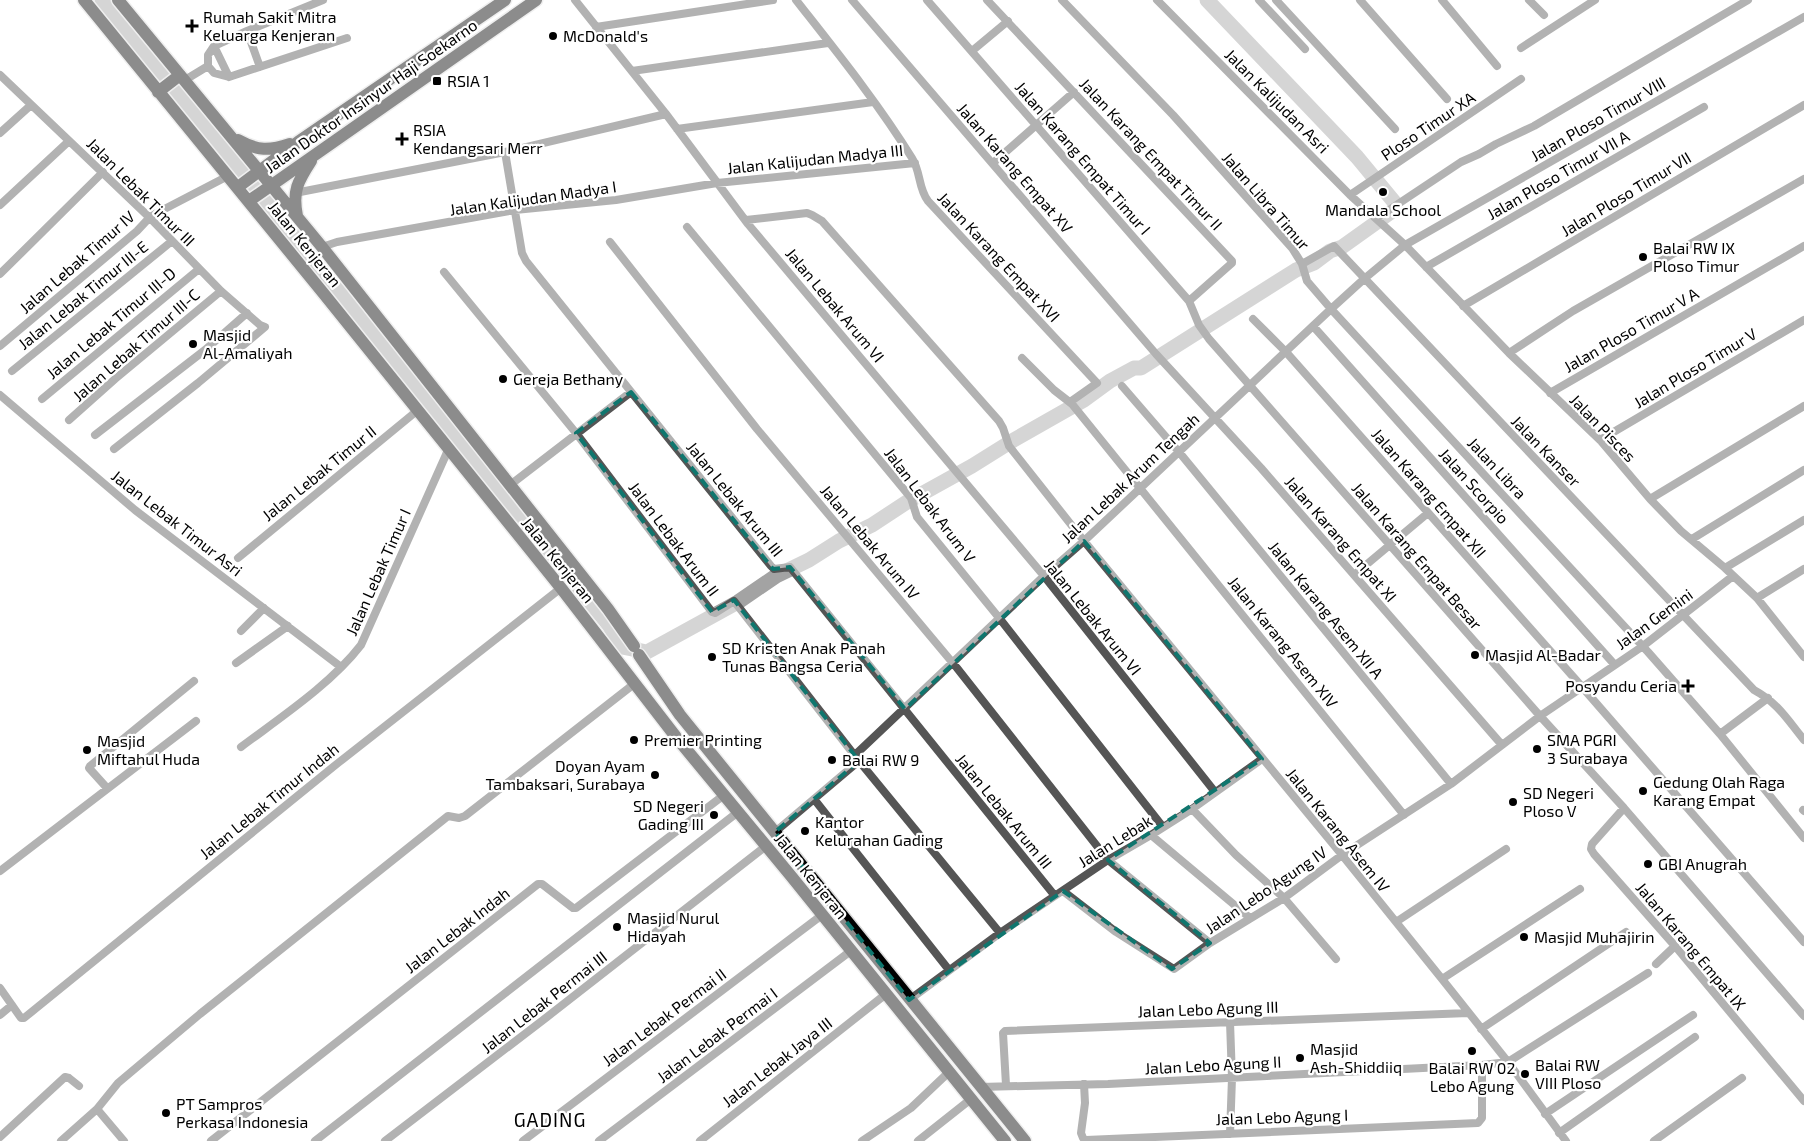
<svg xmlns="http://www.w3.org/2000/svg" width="1804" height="1141" font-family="'Exo 2',sans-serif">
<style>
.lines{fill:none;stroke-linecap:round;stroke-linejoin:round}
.river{stroke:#a3a3a3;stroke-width:15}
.primary-casing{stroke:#dbdbdb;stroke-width:15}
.street{stroke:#555;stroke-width:8}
.primary{stroke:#000;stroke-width:12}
.marked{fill:none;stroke:#0f766e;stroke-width:4;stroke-dasharray:10 6;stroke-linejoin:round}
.poi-dot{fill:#000;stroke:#fff;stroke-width:2}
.labels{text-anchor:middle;stroke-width:4.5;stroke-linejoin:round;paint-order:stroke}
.poi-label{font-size:16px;fill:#000;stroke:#fff;text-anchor:start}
.street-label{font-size:16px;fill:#000;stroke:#fff}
.quarter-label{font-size:19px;letter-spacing:1px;fill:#000;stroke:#fff}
</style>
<rect width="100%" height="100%" fill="#fff"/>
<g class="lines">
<!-- river -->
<path class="river" d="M102 0 609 625 622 647 647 652 738 602 776 576 809 560 839 541 872 525 907 502 972 466 1012 441 1084 400 1110 381 1134 368H1141L1296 270 1314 263 1330 251 1342 247 1391 212
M1207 0 1357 157 1395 203"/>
<!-- primary casing -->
<g class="primary-casing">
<path id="primary" d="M84 0 324 294 561 588 676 737 791 876 1005 1141
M118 0 322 247 608 609 634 646
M158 92 180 75
M238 140C258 151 269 151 290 144
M238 187 298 142 505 0
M249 201 536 0
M297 216C292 191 298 181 311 161
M639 655 680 715 1025 1141"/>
</g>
<!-- street -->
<path class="street" d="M323 0 247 31 214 46 208 55V66L214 73 229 77 347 38
M575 0 666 114 748 224 1044 576 1215 792
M796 0C836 51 878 103 912 158 921 172 918 188 928 201L1097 383 1070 402
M852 0 1156 354 1261 468 1502 745
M927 0 1189 301 1199 325 1209 339 1540 716 1624 808 1804 1016
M987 0 1232 261V263L1189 301
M1062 0 1173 115 1292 248 1302 264 1307 281 1331 309 1648 652 1720 734 1804 838
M1157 0 1350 195 1405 245 1509 353 1600 440 1650 499 1681 531 1725 568 1757 598 1804 657
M1259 0 1305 49
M1276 0 1395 129
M1360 0 1447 99
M1442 0 1497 66
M1529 0 1544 15
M596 27 773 0
M247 31 260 67
M214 46 229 77
M1521 48 1595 0
M972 51 1008 21
M632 71 828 43
M0 75 149 217 221 291 260 325 265 327 198 383 114 449
M185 80 208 66
M677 129 873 102
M0 133 31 105
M505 152 522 253 526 261 771 566 774 569 790 567 1055 896
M993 163 1074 92
M295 193 505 152 666 114
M1350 195 1521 79
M0 205 69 141
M1377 218 1461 162 1479 154 1496 144 1534 126 1748 0
M746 220 807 213 812 215 822 221 999 421 1003 428 1009 446 1084 541 1342 855 1442 979 1508 1062 1566 1141
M687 227 911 498 917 517 1000 619 1163 827
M610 242 757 429 957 668 1108 860 1210 943
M322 247 337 242 515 210 616 200 717 183 915 163
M1302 264 1334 246 1754 690C1778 703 1787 719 1804 740
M1426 267 1704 107
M444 272 576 433 712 612 715 613 734 601 859 761 1000 933
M0 274 103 172
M1463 306 1804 105
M1253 319 1286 352 1576 680 1804 942
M1313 326 1614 664
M0 346 137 231 151 216 228 176
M1509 353 1573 311 1804 179
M1022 358 1054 390 1072 404 1404 815
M12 371 172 241
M1122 386 1179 452 1451 784
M1550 393 1804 246
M0 395 135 510 341 667
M42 399 199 269
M69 420 115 379 221 291
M95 435 205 350 247 313
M1600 440 1804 320
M510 485 631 392
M1650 499 1804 406
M1692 539 1804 470
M238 558 418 410
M1725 568 1804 520
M1354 575 1428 513
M1757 598 1804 569
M241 631 264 608
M236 663 288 626
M1720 734 1768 698
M241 747C281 717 331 684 361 645L449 448
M855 755 1044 576 1084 541 1331 309 1364 279 1405 245 1804 17
M107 788 89 768 90 766 194 681
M814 799 949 970
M1624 808 1592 844 1591 849 1594 854 1675 946 1804 1101
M1192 809 1236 855 1284 898 1336 959
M1803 810 1804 811
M775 832 859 761
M1151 835 1250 918
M0 871 196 721
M1063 891 1116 932 1174 969 1210 943 1284 898 1342 855 1451 784 1540 716 1643 646 1733 576
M1396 922 1506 849
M1656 964 1675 946
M1442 979 1580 889
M0 988 21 1018H24L338 763 561 588
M909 1000 1000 933 1108 860 1151 835 1192 809 1262 759
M0 1015 12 1005
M1481 1029 1626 932
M1084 1084 1085 1103 1081 1133 1083 1138 1086 1140 1478 1123 1482 1118V1065
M1006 1085 1003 1033 1005 1031 1468 1013
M980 1087 1108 1084 1482 1065 1508 1062 1648 973
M1545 1114 1693 1015
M1559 1133 1695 1037
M1230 1134 1232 1078 1230 1022
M0 1137 65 1077 69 1078 79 1086
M61 1141 97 1109
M124 1141 97 1109 118 1083 200 1014 448 816 459 818 465 816 634 684
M211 1141 538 884H542L573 908H576L724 795
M315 1141 738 812
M385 1141 547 1017 766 846
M523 1141 822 915
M599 1141 852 950
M700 1141 886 994
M862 1141 911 1108 949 1072
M918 1141 971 1099
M1654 1141 1742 1078"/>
<!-- primary -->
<use href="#primary" class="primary"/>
</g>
<!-- marked area -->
<path d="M0 0H1804V1141H0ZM631 392 773 569 790 567 905 709 1084 541 1262 759 1108 860 1210 943 1172 969 1063 891 909 1000 775 832 859 761 734 600 712 612 576 433Z" fill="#fff" fill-opacity=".55" fill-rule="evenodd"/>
<path class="marked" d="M631 392 773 569 790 567 905 709 1084 541 1262 759 1108 860 1210 943 1172 969 1063 891 909 1000 775 832 859 761 734 600 712 612 576 433Z"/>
<!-- markers -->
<g class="poi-dot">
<path d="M189.5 18.5h5v5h5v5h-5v5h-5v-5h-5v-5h5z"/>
<circle cx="553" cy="36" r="5"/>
<rect x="432" y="76" width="10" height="10" rx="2.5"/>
<path d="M399.5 131.5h5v5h5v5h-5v5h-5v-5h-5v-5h5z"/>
<circle cx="1383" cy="192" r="5"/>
<circle cx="1643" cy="257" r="5"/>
<circle cx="193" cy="344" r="5"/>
<circle cx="503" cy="379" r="5"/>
<circle cx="1475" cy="655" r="5"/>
<circle cx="712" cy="657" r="5"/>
<path d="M1685.5 678.5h5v5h5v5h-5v5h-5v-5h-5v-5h5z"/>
<circle cx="634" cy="740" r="5"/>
<circle cx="1537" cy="749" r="5"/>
<circle cx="87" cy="750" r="5"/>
<circle cx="832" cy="760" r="5"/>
<circle cx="655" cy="775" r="5"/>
<circle cx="1643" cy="791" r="5"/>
<circle cx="1513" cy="802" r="5"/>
<circle cx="714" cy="815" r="5"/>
<circle cx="805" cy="831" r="5"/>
<circle cx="1648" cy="864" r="5"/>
<circle cx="617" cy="927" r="5"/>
<circle cx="1524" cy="937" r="5"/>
<circle cx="1472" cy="1051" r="5"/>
<circle cx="1300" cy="1058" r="5"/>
<circle cx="1525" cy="1074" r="5"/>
<circle cx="166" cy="1113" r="5"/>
</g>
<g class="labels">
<!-- poi labels -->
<g class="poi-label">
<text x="203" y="23">Rumah Sakit Mitra<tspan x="203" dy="18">Keluarga Kenjeran</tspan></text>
<text x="563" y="42">McDonald's</text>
<text x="447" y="87">RSIA 1</text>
<text x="413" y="136">RSIA<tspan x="413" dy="18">Kendangsari Merr</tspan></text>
<text x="1383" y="216" text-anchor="middle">Mandala School</text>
<text x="1653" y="254">Balai RW IX<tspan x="1653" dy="18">Ploso Timur</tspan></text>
<text x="203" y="341">Masjid<tspan x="203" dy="18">Al-Amaliyah</tspan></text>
<text x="513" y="385">Gereja Bethany</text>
<text x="722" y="654">SD Kristen Anak Panah<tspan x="722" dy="18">Tunas Bangsa Ceria</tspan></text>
<text x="1485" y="661">Masjid Al-Badar</text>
<text x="1677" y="692" text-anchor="end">Posyandu Ceria</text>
<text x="644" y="746">Premier Printing</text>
<text x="1547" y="746">SMA PGRI<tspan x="1547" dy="18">3 Surabaya</tspan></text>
<text x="97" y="747">Masjid<tspan x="97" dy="18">Miftahul Huda</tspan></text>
<text x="842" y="766">Balai RW 9</text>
<text x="645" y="772" text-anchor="end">Doyan Ayam<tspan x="645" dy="18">Tambaksari, Surabaya</tspan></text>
<text x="1653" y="788">Gedung Olah Raga<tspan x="1653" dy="18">Karang Empat</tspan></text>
<text x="1523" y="799">SD Negeri<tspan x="1523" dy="18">Ploso V</tspan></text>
<text x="704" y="812" text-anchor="end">SD Negeri<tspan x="704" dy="18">Gading III</tspan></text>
<text x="815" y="828">Kantor<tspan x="815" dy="18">Kelurahan Gading</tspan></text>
<text x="1658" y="870">GBI Anugrah</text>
<text x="627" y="924">Masjid Nurul<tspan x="627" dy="18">Hidayah</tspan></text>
<text x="1534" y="943">Masjid Muhajirin</text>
<text x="1310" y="1055">Masjid<tspan x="1310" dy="18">Ash-Shiddiiq</tspan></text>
<text x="1535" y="1071">Balai RW<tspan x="1535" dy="18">VIII Ploso</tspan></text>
<text x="1472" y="1074" text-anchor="middle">Balai RW 02<tspan x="1472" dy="18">Lebo Agung</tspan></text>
<text x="176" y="1110">PT Sampros<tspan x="176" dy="18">Perkasa Indonesia</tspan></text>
</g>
<!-- street labels -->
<g class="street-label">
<text transform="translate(371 96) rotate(-35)" y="6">Jalan Doktor Insinyur Haji Soekarno</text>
<text transform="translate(1277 101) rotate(45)" y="6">Jalan Kalijudan Asri</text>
<text transform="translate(1598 119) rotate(-30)" y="6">Jalan Ploso Timur VIII</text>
<text transform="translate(1428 126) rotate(-34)" y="6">Ploso Timur XA</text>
<text transform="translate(1151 154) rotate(47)" y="6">Jalan Karang Empat Timur II</text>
<text transform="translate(1083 158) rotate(49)" y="6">Jalan Karang Empat Timur I</text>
<text transform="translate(815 159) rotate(-6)" y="6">Jalan Kalijudan Madya III</text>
<text transform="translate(1015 168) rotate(49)" y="6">Jalan Karang Empat XV</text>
<text transform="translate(1558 175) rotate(-30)" y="6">Jalan Ploso Timur VII A</text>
<text transform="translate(141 192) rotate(45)" y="6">Jalan Lebak Timur III</text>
<text transform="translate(1626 194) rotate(-31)" y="6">Jalan Ploso Timur VII</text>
<text transform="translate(533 198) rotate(-8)" y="6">Jalan Kalijudan Madya I</text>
<text transform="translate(1266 201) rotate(49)" y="6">Jalan Libra Timur</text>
<text transform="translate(305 244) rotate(51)" y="6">Jalan Kenjeran</text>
<text transform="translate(999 257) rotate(47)" y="6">Jalan Karang Empat XVI</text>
<text transform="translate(77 262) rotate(-41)" y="6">Jalan Lebak Timur IV</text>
<text transform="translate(83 295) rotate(-39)" y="6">Jalan Lebak Timur III-E</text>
<text transform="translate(835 305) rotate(50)" y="6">Jalan Lebak Arum VI</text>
<text transform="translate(111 323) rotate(-40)" y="6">Jalan Lebak Timur III-D</text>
<text transform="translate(1631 330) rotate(-30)" y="6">Jalan Ploso Timur V A</text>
<text transform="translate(136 345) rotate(-41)" y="6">Jalan Lebak Timur III-C</text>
<text transform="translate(1695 368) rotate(-31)" y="6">Jalan Ploso Timur V</text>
<text transform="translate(1603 428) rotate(46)" y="6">Jalan Pisces</text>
<text transform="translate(1546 451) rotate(46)" y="6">Jalan Kanser</text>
<text transform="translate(1497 468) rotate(47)" y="6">Jalan Libra</text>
<text transform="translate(319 473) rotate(-39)" y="6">Jalan Lebak Timur II</text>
<text transform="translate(1130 478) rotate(-43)" y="6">Jalan Lebak Arum Tengah</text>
<text transform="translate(1474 486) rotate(48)" y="6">Jalan Scorpio</text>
<text transform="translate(1429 493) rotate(49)" y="6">Jalan Karang Empat XII</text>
<text transform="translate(735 499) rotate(51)" y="6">Jalan Lebak Arum III</text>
<text transform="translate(930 505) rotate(53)" y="6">Jalan Lebak Arum V</text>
<text transform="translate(177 523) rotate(38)" y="6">Jalan Lebak Timur Asri</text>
<text transform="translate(674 539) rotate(53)" y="6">Jalan Lebak Arum II</text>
<text transform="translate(1341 539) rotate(49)" y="6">Jalan Karang Empat XI</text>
<text transform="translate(870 542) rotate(50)" y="6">Jalan Lebak Arum IV</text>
<text transform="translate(1417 556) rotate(49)" y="6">Jalan Karang Empat Besar</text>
<text transform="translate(558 560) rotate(51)" y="6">Jalan Kenjeran</text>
<text transform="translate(378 572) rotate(-66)" y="6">Jalan Lebak Timur I</text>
<text transform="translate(1326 610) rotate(51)" y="6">Jalan Karang Asem XII A</text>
<text transform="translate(1093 617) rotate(51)" y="6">Jalan Lebak Arum VI</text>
<text transform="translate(1654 619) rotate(-36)" y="6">Jalan Gemini</text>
<text transform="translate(1283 642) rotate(51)" y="6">Jalan Karang Asem XIV</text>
<text transform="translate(269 801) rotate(-39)" y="6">Jalan Lebak Timur Indah</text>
<text transform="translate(1004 811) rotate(51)" y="6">Jalan Lebak Arum III</text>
<text transform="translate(1338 830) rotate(51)" y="6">Jalan Karang Asem IV</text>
<text transform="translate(1115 841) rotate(-32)" y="6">Jalan Lebak</text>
<text transform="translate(811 876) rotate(51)" y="6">Jalan Kenjeran</text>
<text transform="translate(1266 890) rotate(-34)" y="6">Jalan Lebo Agung IV</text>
<text transform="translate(457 930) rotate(-38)" y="6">Jalan Lebak Indah</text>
<text transform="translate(1691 946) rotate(50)" y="6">Jalan Karang Empat IX</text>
<text transform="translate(544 1002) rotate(-38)" y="6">Jalan Lebak Permai III</text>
<text transform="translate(1208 1009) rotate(-2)" y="6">Jalan Lebo Agung III</text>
<text transform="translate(664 1017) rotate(-37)" y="6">Jalan Lebak Permai II</text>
<text transform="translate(717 1035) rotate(-37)" y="6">Jalan Lebak Permai I</text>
<text transform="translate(777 1062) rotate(-38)" y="6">Jalan Lebak Jaya III</text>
<text transform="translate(1213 1065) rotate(-3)" y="6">Jalan Lebo Agung II</text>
<text transform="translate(1282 1117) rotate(-2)" y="6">Jalan Lebo Agung I</text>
</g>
<!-- quarter labels -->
<g class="quarter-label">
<text x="550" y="1127">GADING</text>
</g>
</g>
</svg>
